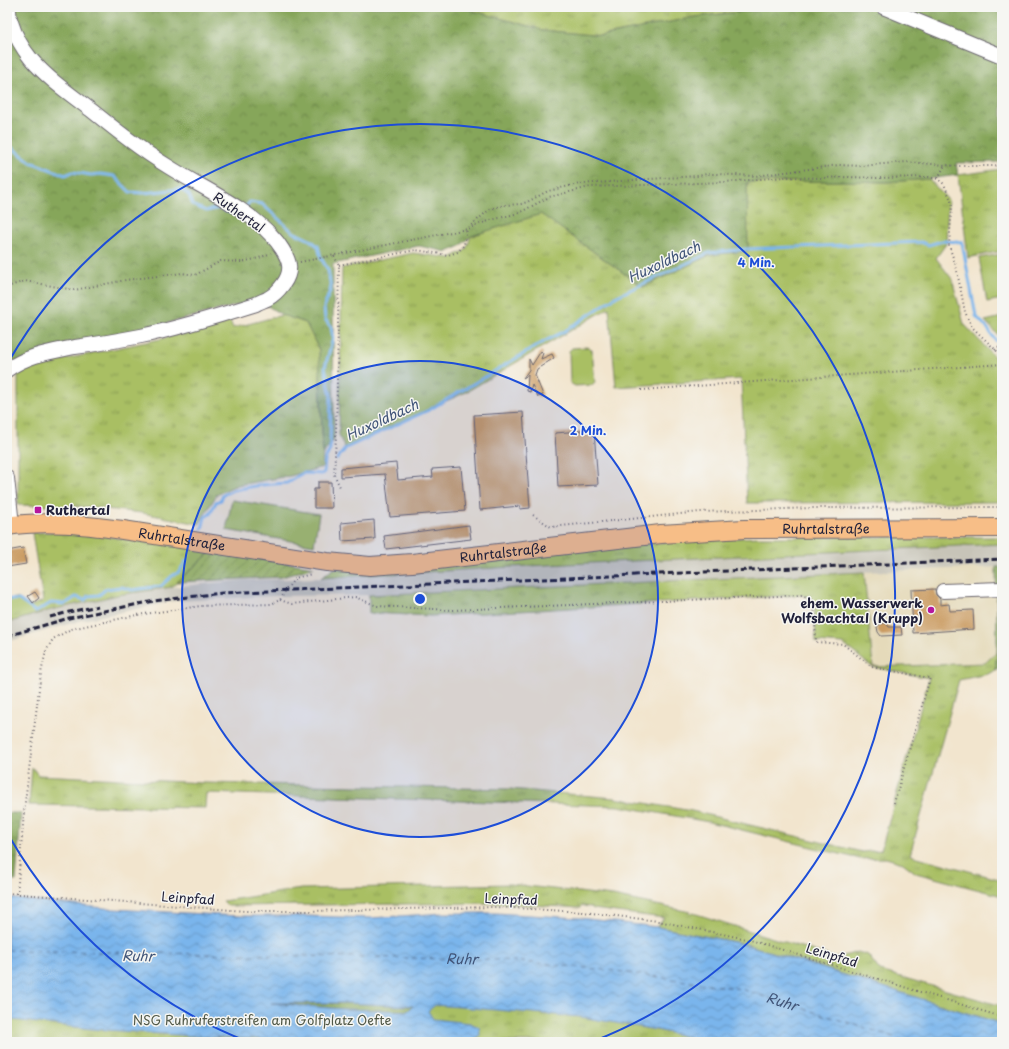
<svg xmlns="http://www.w3.org/2000/svg" width="1009" height="1049" font-family="'Playpen Sans',sans-serif">
<style>
.built{fill:#e5daba}
.railway{fill:#c7c4b8}
.grass{fill:url(#grass-tufts);stroke:#667050}
.forest{fill:url(#forest-crowns);stroke:#54644a}
.garden{fill:url(#garden-furrows);stroke:#667050}
.pitch{fill:#a9bf64;stroke:#667050}
.water{fill:url(#water-waves);stroke:#4e6c94;fill-rule:evenodd}
.lines{fill:none;stroke-linecap:round;stroke-linejoin:round}
.stream{stroke:#7ab5ec;stroke-width:3}
.ferry{stroke:#415579;stroke-width:1;stroke-dasharray:5 4;stroke-linecap:butt}
.building{fill:#ca9b62}
.minor-casing{stroke:#6b666e;stroke-width:16}
.major-casing{stroke:#6b666e;stroke-width:20}
.path{stroke:#6b666e;stroke-width:2;stroke-dasharray:1 3;stroke-linecap:butt}
.minor{stroke:#fff;stroke-width:14}
.major{stroke:#f7be87;stroke-width:18}
.rail{stroke:#22223b;stroke-width:3;stroke-dasharray:6 3;stroke-linecap:butt}
.ring{fill:none;stroke:#1d4ed8;stroke-width:2}
.poi-dot{fill:#b5179e;stroke:#f6f6f2;stroke-width:1.5}
.labels{text-anchor:middle;stroke-width:3;stroke-linejoin:round;paint-order:stroke}
.street-label{font-size:13px;fill:#22223b;stroke:#f6f6f2}
.poi-label{font-size:13px;font-weight:bold;fill:#22223b;stroke:#f6f6f2;text-anchor:start}
.park-label{font-size:13px;fill:#515949;stroke:#f6f6f2}
.water-label{font-size:14px;font-style:italic;fill:#415579;stroke:#f6f6f2}
.centre{fill:#1d4ed8;stroke:#f6f6f2;stroke-width:2}
.ring-label{font-size:12px;text-anchor:middle;font-weight:bold;fill:#1d4ed8;stroke:#f6f6f2;stroke-width:3;stroke-linejoin:round;paint-order:stroke}
</style>
<defs>
<pattern id="grass-tufts" width="24" height="20" patternUnits="userSpaceOnUse"><rect width="24" height="20" fill="#a9bf64"/><path d="M3 7l-1-3M5 7V3M7 7l1-3M15 17l-1-3M17 17v-4M19 17l1-3" fill="none" stroke="#899b54"/></pattern>
<pattern id="forest-crowns" width="20" height="18" patternUnits="userSpaceOnUse"><rect width="20" height="18" fill="#86a65a"/><path d="M2 6a3 3 0 1 1 6 0M12 15a3 3 0 1 1 6 0" fill="none" stroke="#6d874c"/></pattern>
<pattern id="garden-furrows" width="10" height="10" patternUnits="userSpaceOnUse"><rect width="10" height="10" fill="#a9bf64"/><path d="M-1 1l2-2M0 10L10 0M9 11l2-2" fill="none" stroke="#899b54"/></pattern>
<pattern id="water-waves" width="16" height="10" patternUnits="userSpaceOnUse"><rect width="16" height="10" fill="#7ab5ec"/><path d="M0 5q4-4 8 0t8 0" fill="none" stroke="#6493c0"/></pattern>
</defs>
<rect width="100%" height="100%" fill="#f6f6f2"/>
<filter id="ink" filterUnits="userSpaceOnUse"><feTurbulence type="fractalNoise" baseFrequency=".025" numOctaves="2"/><feDisplacementMap in="SourceGraphic" scale="8" xChannelSelector="R" yChannelSelector="G"/><feConvolveMatrix kernelMatrix="1 2 1 2 8 2 1 2 1" color-interpolation-filters="sRGB"/></filter>
<filter id="wash" filterUnits="userSpaceOnUse"><feTurbulence type="fractalNoise" baseFrequency=".012" numOctaves="4" result="noise"/><feDisplacementMap in="SourceGraphic" scale="16" xChannelSelector="R" yChannelSelector="G"/><feGaussianBlur stdDeviation="0.9" result="paint"/><feColorMatrix in="noise" values="0 0 0 0 0 0 0 0 0 0 0 0 0 0 0 0 0 1.4 0 .05"/><feComposite in="paint" operator="in"/></filter>
<g filter="url(#wash)">
<rect width="100%" height="100%" fill="#f2e5ce"/>
<!-- built -->
<path class="built" d="M996 567 997 652 985 663 872 667 864 572Z"/>
<!-- railway -->
<path class="railway" d="M1002 544V567L864 572 369 595 274 596 175 601 82 620 7 642V623L51 610 118 595 172 587 246 580 321 578 621 561Z"/>
<!-- grass -->
<path class="grass" d="M451 7H781L695 17 601 36 543 30 467 9Z
M1002 169V251L968 258 958 175Z
M929 179 948 200 946 244 936 258 952 279 964 324 1002 365V502L747 503 741 379 616 387 609 308 466 392 345 448 339 435 342 268 413 253 450 258 466 250 471 236 541 214 643 287 710 255 747 250V182L840 181 887 182Z
M282 315 306 323 319 350 323 467 290 476 237 485 217 494 199 524 142 513 87 507 18 505V369L165 338 229 318 233 328Z
M1002 317V339L985 321Z
M46 532 95 535 212 551 172 587 118 595 51 610 7 623V599L17 598 28 607 43 601 32 533Z
M756 537H1002V544L546 565 321 578 333 569 669 542Z
M864 572 873 667 985 663 997 652 995 670 988 674 959 680 910 855 1002 880V896L916 873 903 863 886 858 860 859 709 822 618 806 206 793 205 808 29 805 32 767 38 775 205 783 510 789 615 798 692 811 862 852 881 850 929 678 872 667 843 644 816 642 814 601 802 595 431 616 369 613V595Z
M510 884 613 896 690 912 836 958 858 952 868 955 880 971 1002 1006V1024L745 944 657 927 664 918 593 909 591 907 582 906 580 908 498 903 228 906 223 901 301 889Z
M276 996 434 1000 581 1016 721 1042H7V1011Z"/>
<!-- forest -->
<path class="forest" d="M7 7H451L467 9 543 30 601 36 695 17 781 7H1002V162L956 163 958 175 929 179 887 182 840 181 747 182 748 251 710 255 643 287 541 214 471 236 459 247 447 252 419 246 333 264 334 440 323 454 319 350 306 323 282 315 258 300 7 364Z
M996 567H1002V666L995 670 997 652Z
M7 813H21L16 881H7Z
M264 1003H347L413 1006 408 1011 343 1009Z"/>
<!-- garden -->
<path class="garden" d="M212 551 314 567 282 577 177 582Z"/>
<!-- pitch -->
<path class="pitch" d="M1002 254V299L987 302 979 258Z
M588 347 592 350 595 382 592 385 575 386 570 383 569 351 572 348Z
M232 500 319 514 314 545 226 530Z"/>
<!-- water -->
<path class="water" d="M7 898 114 909 239 916H307L371 918 443 913H496L580 918 657 927 745 944 1002 1024V1042H710L657 1030 581 1017 435 1005 428 1011 433 1019 470 1023 479 1027 480 1035 473 1042H335L206 1037 92 1029 13 1020 7 1021ZM271 1003H347L413 1006 408 1011 343 1009Z"/>
<g class="lines">
<!-- stream -->
<path class="stream" d="M7 142 11 147 31 162 65 175 73 172 91 175 100 174 114 176 130 192 143 193 181 189 189 195 193 205 206 211 219 208 232 213H236
M337 459 346 448 429 410 547 340 565 331 617 296 709 253 747 249 921 242 928 245 942 241 962 242 976 316 988 329 996 341
M202 529 205 517 210 514 216 502 221 500 223 495 233 490 261 485 287 483 303 473 322 474 324 472 325 459 330 450 331 396 325 367 333 338 331 327 325 319 324 307 331 288 328 270 321 258 318 246 310 240 293 232 262 204 250 202 244 208
M7 599 19 600 36 612 51 603 65 604 76 597 85 600 88 596 99 595 106 589 121 587 132 590 161 586 172 576 179 572 186 561"/>
<!-- ferry -->
<path class="ferry" id="s1" d="M7 950 504 960 616 971 741 989 910 1042"/>
</g>
<g id="blocks">
<!-- building -->
<path class="building" d="M541 351 543 353 541 359 552 354 554 358 537 369 535 375 543 395 538 397 532 385 530 392 527 391 528 375 523 378 529 370V359L532 365Z
M523 412 530 508 520 509V506L480 510 474 415Z
M594 430 598 485 558 487 555 433Z
M396 463 398 480 433 477 432 469 461 467 465 511 390 517 385 474 341 477V468Z
M318 482H331L332 508H314V489H318Z
M374 520 375 539 342 541 341 523Z
M469 525 471 539 386 549 384 536Z
M23 548 26 564 7 567V551Z
M935 589 936 595 940 599V605L949 604 950 611 973 610 974 629 913 633 911 590Z
M35 592 39 598 33 603 28 596Z
M886 623 889 627H901L902 635 881 636 878 632 877 627 880 624Z"/>
</g>
</g>
<g filter="url(#ink)">
<use href="#blocks" fill-opacity="0" stroke="#6b666e" stroke-width="1"/>
<g class="lines">
<!-- minor casing -->
<g class="minor-casing">
<path id="minor" d="M883 7 1002 56
M7 370C27 355 51 352 75 347 97 344 120 340 141 336 180 328 218 316 256 304 259 302 263 301 267 299 278 293 291 278 289 265 288 256 278 242 272 236 246 207 202 188 169 167 141 150 116 130 91 110 70 94 48 79 31 59 22 48 15 35 11 22 9 17 9 12 9 7
M7 478 12 525
M943 591 1002 589"/>
</g>
<!-- major casing -->
<g class="major-casing">
<g id="major">
<path id="s2" d="M7 526C46 520 85 525 123 530L327 562 370 566 412 563 661 534 744 529 1002 528"/>
</g>
</g>
<!-- path -->
<path class="path" d="M938 178 945 165
M334 256 339 265 336 436 334 474 340 487
M300 262 467 229 490 209 504 205 521 204 527 202 548 191 569 186 580 184 663 178 698 176 707 174H715L755 176 839 165 861 166 906 162 959 166H993L1002 164
M339 265 416 250 448 255 458 252 464 245 467 229 491 220 519 213 549 197 590 187 724 182 785 177 821 178 848 177 877 178 929 177 938 179 944 184 950 198 952 204 949 246 956 266 965 312 972 327 1002 356
M7 287 25 281 74 290 126 280 182 273 195 275 221 261 242 262 259 258 271 253
M995 350 1002 344
M641 390 1002 364
M533 515 551 527 700 512 813 508 1002 507
M280 600 292 604 355 597 377 606 453 610 802 595 814 601 816 642 843 644 872 667 930 678 894 803
M7 893 245 911H308L496 907 583 912 658 921 747 939 1002 1017
M17 894 25 802 41 673 46 651 53 639 71 629 137 615 201 606 271 604 280 600 286 590 295 578 312 574"/>
<!-- minor -->
<use href="#minor" class="minor"/>
<!-- major -->
<use href="#major" class="major"/>
<!-- rail -->
<path class="rail" d="M50 617 69 612 98 606
M7 636 69 618 154 601 222 593 1002 559"/>
</g>
</g>
<!-- distance rings -->
<circle cx="420" cy="599" r="238" fill="#1d4ed8" fill-opacity=".12"/>
<g class="ring">
<circle cx="420" cy="599" r="238"/>
<path d="M246 1041A475 475 0 0 1 9 836M9 361A475 475 0 1 1 594 1041"/>
</g>
<!-- markers -->
<g class="poi-dot">
<rect x="34" y="506" width="8" height="8" rx="2"/>
<circle cx="931" cy="610" r="4"/>
</g>
<g class="labels">
<!-- street labels -->
<g class="street-label">
<text transform="translate(239 212) rotate(35)" y="5">Ruthertal</text>
<text dy="5" stroke="none"><textPath href="#s2" startOffset="824">Ruhrtalstraße</textPath></text>
<text dy="5" stroke="none"><textPath href="#s2" startOffset="176">Ruhrtalstraße</textPath></text>
<text dy="5" stroke="none"><textPath href="#s2" startOffset="500">Ruhrtalstraße</textPath></text>
<text transform="translate(188 898) rotate(4)" y="5">Leinpfad</text>
<text transform="translate(511 899) rotate(2)" y="5">Leinpfad</text>
<text transform="translate(832 955) rotate(17)" y="5">Leinpfad</text>
</g>
<!-- poi labels -->
<g class="poi-label">
<text x="46" y="515">Ruthertal</text>
<text x="923" y="608" text-anchor="end">ehem. Wasserwerk<tspan x="923" dy="15">Wolfsbachtal (Krupp)</tspan></text>
</g>
<!-- park labels -->
<g class="park-label">
<text x="262" y="1025">NSG Ruhruferstreifen am Golfplatz Oefte</text>
</g>
<!-- water labels -->
<g class="water-label">
<text transform="translate(664 262) rotate(-25)" y="5">Huxoldbach</text>
<text transform="translate(382 420) rotate(-25)" y="5">Huxoldbach</text>
<text transform="translate(138 956) rotate(1)" y="5">Ruhr</text>
<text dy="5" stroke="none"><textPath href="#s1" startOffset="455">Ruhr</textPath></text>
<text dy="5" stroke="none"><textPath href="#s1" startOffset="779">Ruhr</textPath></text>
</g>
</g>
<circle cx="420" cy="599" r="6" class="centre"/>
<g class="ring-label">
<text x="756" y="267">4 Min.</text>
<text x="588" y="435">2 Min.</text>
</g>
<!-- margin -->
<rect width="1009" height="1049" fill="none" stroke="#f6f6f2" stroke-width="24"/>
</svg>
